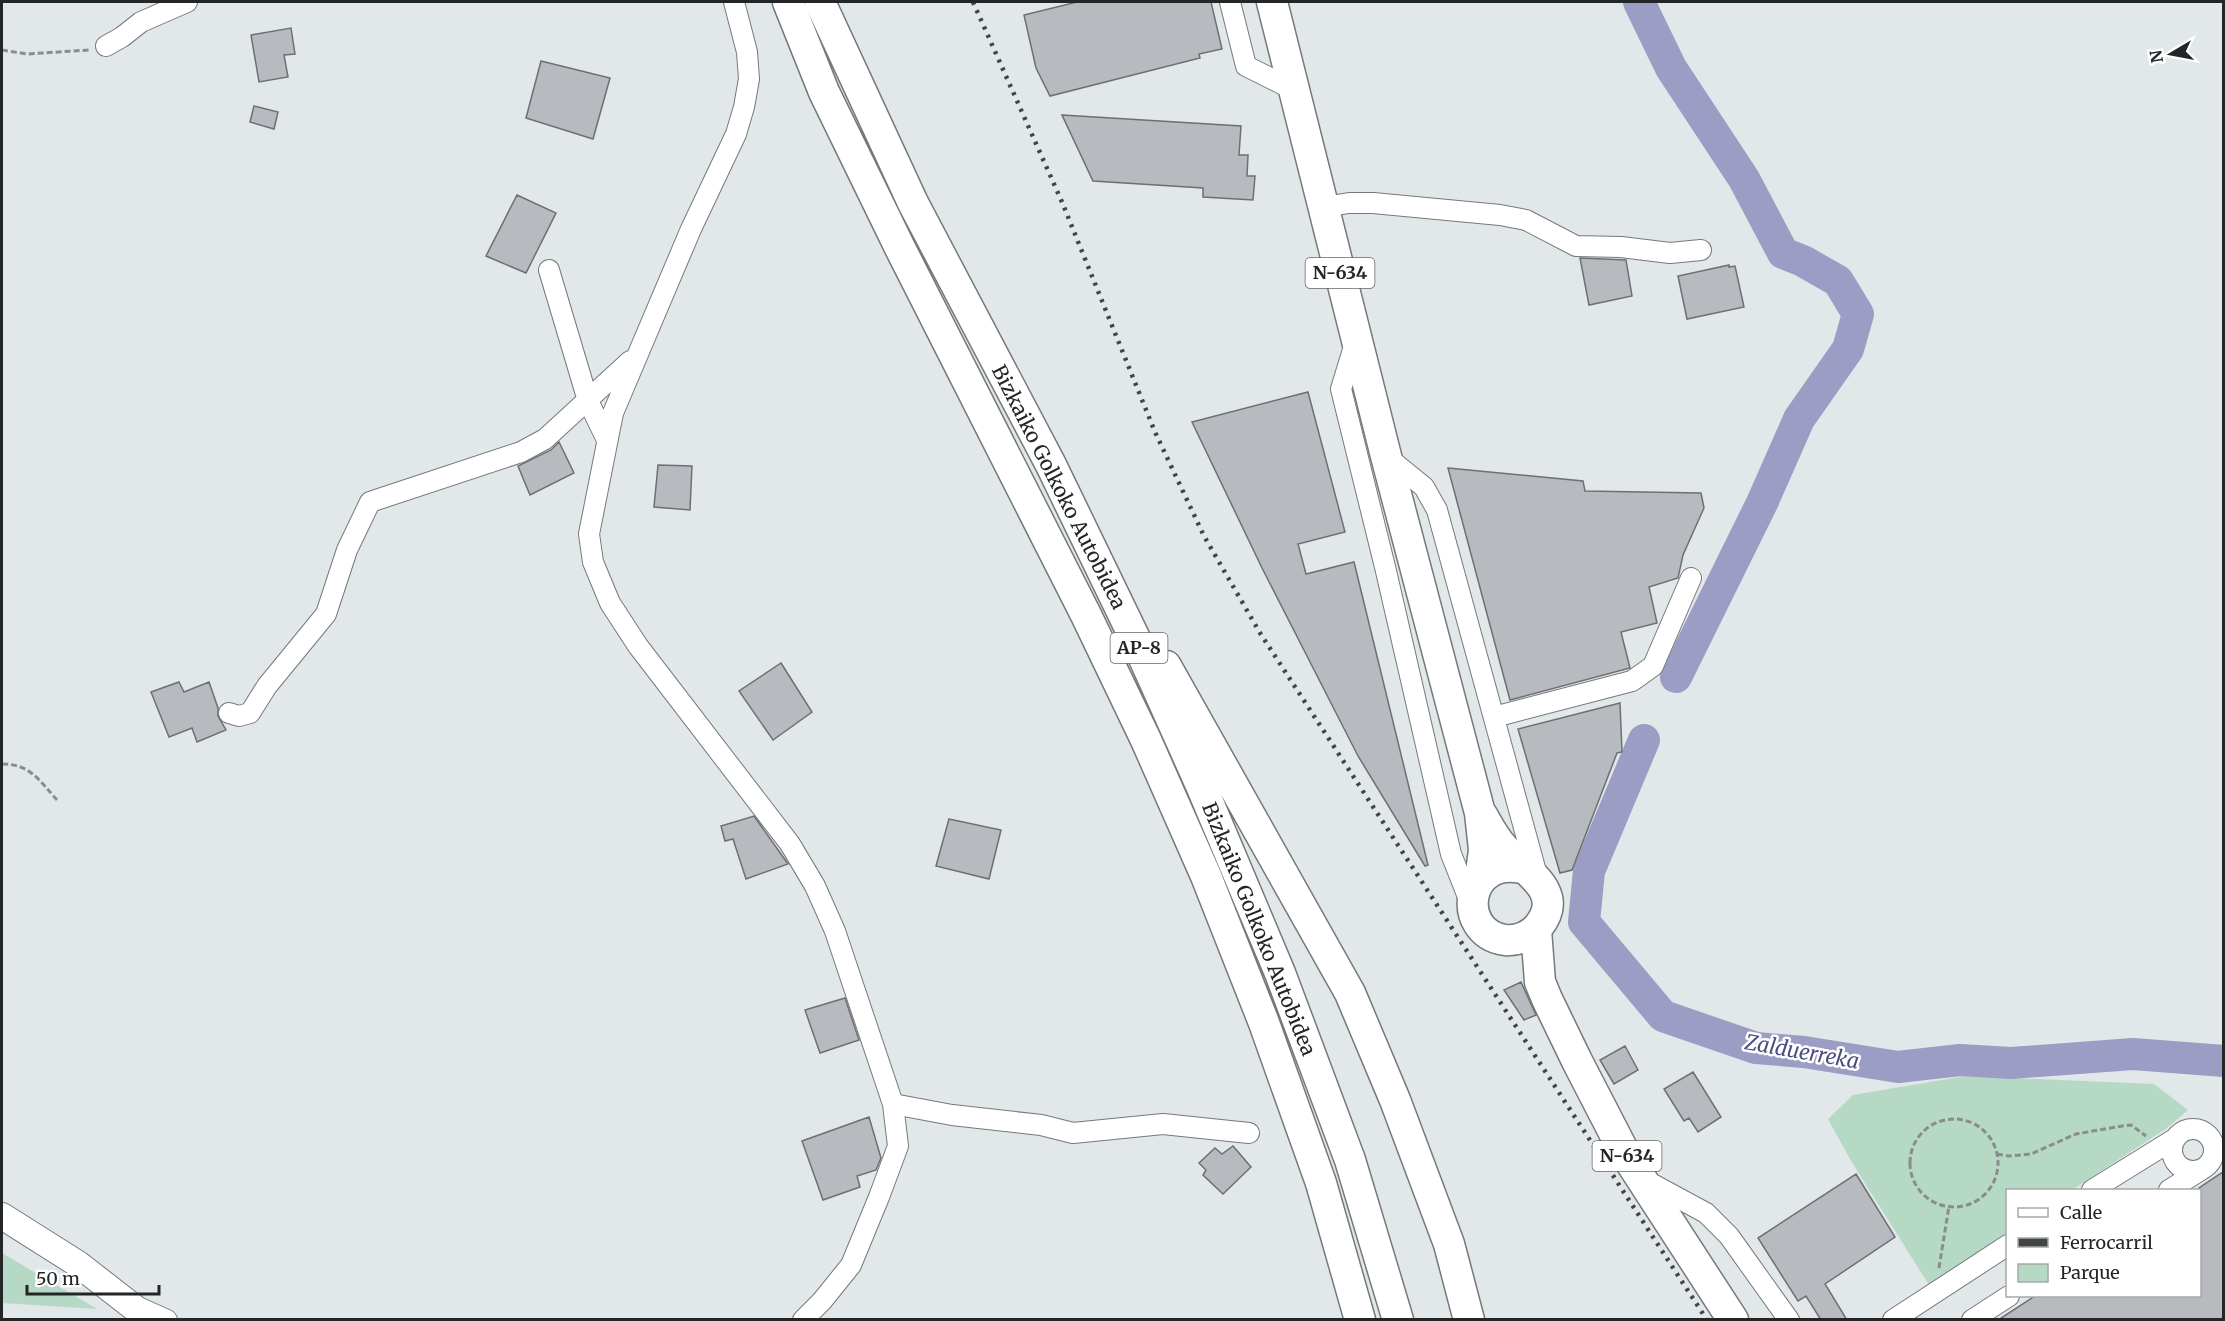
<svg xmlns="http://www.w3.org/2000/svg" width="2225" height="1321" font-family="Merriweather,serif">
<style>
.green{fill:#b6d9c6}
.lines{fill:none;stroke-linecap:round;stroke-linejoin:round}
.river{stroke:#9b9dc4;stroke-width:32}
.building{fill:#b7babe;stroke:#6d7073;stroke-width:1.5}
.minor-casing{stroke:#74797b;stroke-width:22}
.major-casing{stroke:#74797b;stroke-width:28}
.highway-casing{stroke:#74797b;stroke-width:33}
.path{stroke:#898d8e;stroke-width:3;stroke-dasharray:6 3;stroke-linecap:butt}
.minor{stroke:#fff;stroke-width:20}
.major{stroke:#fff;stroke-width:26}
.highway{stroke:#fff;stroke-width:30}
.rail{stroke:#424546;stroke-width:4.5;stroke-dasharray:3 6;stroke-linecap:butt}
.labels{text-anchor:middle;stroke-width:5;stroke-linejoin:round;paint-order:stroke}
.shield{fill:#fff;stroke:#656667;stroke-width:1.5}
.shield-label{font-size:18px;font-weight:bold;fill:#232526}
.street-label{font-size:20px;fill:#232526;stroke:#fff}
.water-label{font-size:21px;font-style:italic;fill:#4d4d82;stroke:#fff}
</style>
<rect width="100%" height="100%" fill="#e2e7e9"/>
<!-- green -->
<path class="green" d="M1965 1076 2154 1084 2188 1110 2167 1128 2072 1190H2008L2007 1233 1929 1285 1851 1161 1828 1119 1853 1095Z
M2 1253 97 1309 2 1303Z"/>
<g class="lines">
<!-- river -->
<path class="river" d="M1639 2 1671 68 1744 179 1783 253 1803 261 1838 281 1858 314 1848 349 1799 419 1762 503 1676 677
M1644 740 1589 871 1584 922 1663 1016 1756 1048 1804 1052 1898 1067 1960 1060 2011 1063 2133 1054 2224 1061"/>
</g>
<!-- building -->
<path class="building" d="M1077 2H1211L1222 49 1199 54 1200 58 1050 96 1036 68 1024 15Z
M291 28 295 54 284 55 288 77 259 82 251 35Z
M541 61 610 78 593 139 526 118Z
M254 106 278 112 274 129 250 122Z
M1062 115 1241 126 1239 155H1248L1247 176H1255L1253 200 1203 197V188L1093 181Z
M517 195 556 213 526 273 486 256Z
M1580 258 1626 260 1632 296 1589 305Z
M1729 265V267L1735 266 1744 307 1687 319 1678 276Z
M1308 392 1345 532 1298 544 1306 574 1354 562 1428 865 1425 866 1358 756 1262 568 1192 422Z
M559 442 574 473 530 495 518 466 551 450Z
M658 465 692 466 690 510 654 507Z
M1448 468 1583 481 1585 491 1701 493 1704 508 1683 555 1678 578 1649 587 1657 623 1621 632 1630 668 1510 700Z
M781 663 812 712 773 740 739 691Z
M179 682 184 692 209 682 218 708V716L226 730 197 742 192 728 169 737 151 692Z
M1620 703 1622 752 1617 753 1572 870 1560 873 1518 729Z
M754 816 788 864 746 879 733 839 725 841 721 826Z
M949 819 1001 830 989 879 936 866Z
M1521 982 1536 1015 1524 1020 1504 990Z
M845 998 859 1040 820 1053 805 1010Z
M1625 1046 1638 1070 1614 1084 1600 1060Z
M1693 1072 1721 1117 1698 1132 1689 1118 1684 1121 1664 1089Z
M869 1117 881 1158 876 1170 857 1176 860 1187 823 1200 802 1141Z
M1233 1146 1251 1167 1223 1194 1203 1175 1206 1170 1199 1163 1215 1148 1222 1154Z
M2223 1172V1320H1998L2035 1296H2199V1188Z
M1856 1174 1895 1237 1825 1284 1847 1320H1821L1806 1296 1798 1301 1758 1238Z"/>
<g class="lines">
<!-- minor casing -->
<g class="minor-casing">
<path id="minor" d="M734 2 747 52 749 79 744 107 736 134 691 229 613 413 589 534 593 562 610 603 638 646 790 844 815 886 835 931 893 1104 898 1146 879 1197 851 1265 822 1301 803 1320
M1230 2 1246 66 1294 90
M106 46 122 37 141 22 187 2
M1324 207 1349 203H1373L1500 215 1526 220 1576 246 1621 247 1670 253 1701 250
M549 270 588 401 607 440
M1356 340 1341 389 1386 571 1451 854 1472 907
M1386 456 1424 487 1437 510 1538 879
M229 713 239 716 250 713 267 686 326 614 347 550 370 502 521 452 545 439 630 361
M1494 717 1632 681 1653 666 1691 578
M893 1104 952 1115 1041 1125 1073 1133 1163 1124 1249 1133
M2172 1150a21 21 0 1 1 42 0a21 21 0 1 1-42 0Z
M1645 1180 1706 1213 1729 1236 1789 1320
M2092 1190 2176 1138
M2169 1190 2201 1170
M138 1307 167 1320
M1893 1320 2008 1245
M1972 1320 2009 1296"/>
</g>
<!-- major casing -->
<g class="major-casing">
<path id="major" d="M2 1216 78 1264 150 1320"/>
</g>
<!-- highway casing -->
<g class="highway-casing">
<path id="highway" d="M788 2 824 92 900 248 1086 615 1146 740 1206 876 1264 1023 1321 1183 1360 1320
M820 2 913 203 1051 465 1139 647 1200 783 1280 973 1350 1160 1398 1320
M1272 2 1386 456 1480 813 1484 850 1480 880
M1166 666 1350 993 1395 1100 1449 1244 1469 1320
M1482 815C1488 825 1494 837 1502 846 1521 870 1568 890 1538 927 1530 936 1518 941 1505 940 1455 933 1464 853 1526 869
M1536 930 1540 982 1547 999 1577 1061 1624 1152 1733 1320"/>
</g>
<!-- path -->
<path class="path" d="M2 50 27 54 89 50
M2 764C30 764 39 780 57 800
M1910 1163a44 44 0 1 1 88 0a44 44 0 1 1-88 0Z
M1997 1154 2009 1156 2031 1154 2076 1134 2122 1126 2131 1125 2146 1136
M1939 1268 1949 1206"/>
<!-- minor -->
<use href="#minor" class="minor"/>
<!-- major -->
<use href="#major" class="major"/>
<!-- highway -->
<use href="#highway" class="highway"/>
<!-- rail -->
<path class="rail" d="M973 2 1062 202 1155 432 1204 536 1260 633 1707 1320"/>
</g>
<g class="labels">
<!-- shield labels -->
<g class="shield">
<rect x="1305.5" y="258" width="69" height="30" rx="4.5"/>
<rect x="1110.5" y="633" width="57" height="30" rx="4.5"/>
<rect x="1592.5" y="1141" width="69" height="30" rx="4.5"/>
</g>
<g class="shield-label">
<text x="1340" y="279">N-634</text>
<text x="1139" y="654">AP-8</text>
<text x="1627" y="1162">N-634</text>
</g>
<!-- street labels -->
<g class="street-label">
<text transform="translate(1059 487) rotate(63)" y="7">Bizkaiko Golkoko Autobidea</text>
<text transform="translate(1259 929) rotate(68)" y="7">Bizkaiko Golkoko Autobidea</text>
</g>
<!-- water labels -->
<g class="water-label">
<text transform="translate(1802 1052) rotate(10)" y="7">Zalduerreka</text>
</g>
</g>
<!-- border -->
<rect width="2225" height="1321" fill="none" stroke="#232526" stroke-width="6"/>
<!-- legend -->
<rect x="2006" y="1189" width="195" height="108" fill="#ffffff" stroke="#a7a8a8" stroke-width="1.5"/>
<rect x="2018" y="1208" width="30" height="9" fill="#ffffff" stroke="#a7a8a8" stroke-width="1.5"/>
<text x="2060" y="1219" font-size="18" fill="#232526">Calle</text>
<rect x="2018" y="1238" width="30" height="9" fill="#424546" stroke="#a7a8a8" stroke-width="1.5"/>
<text x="2060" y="1249" font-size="18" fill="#232526">Ferrocarril</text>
<rect x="2018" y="1264" width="30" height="18" fill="#b6d9c6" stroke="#a7a8a8" stroke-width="1.5"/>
<text x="2060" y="1279" font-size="18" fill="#232526">Parque</text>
<!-- north arrow -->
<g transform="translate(2171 54) rotate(260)" stroke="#ffffff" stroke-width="4.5" paint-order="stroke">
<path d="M0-4.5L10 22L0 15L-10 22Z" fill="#232526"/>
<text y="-9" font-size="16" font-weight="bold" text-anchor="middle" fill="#232526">N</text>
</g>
<!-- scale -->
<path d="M27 1285v9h132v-9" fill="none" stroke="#232526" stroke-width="3"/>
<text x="36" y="1285" font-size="18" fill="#232526" stroke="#ffffff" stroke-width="4.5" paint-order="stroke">50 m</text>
</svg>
